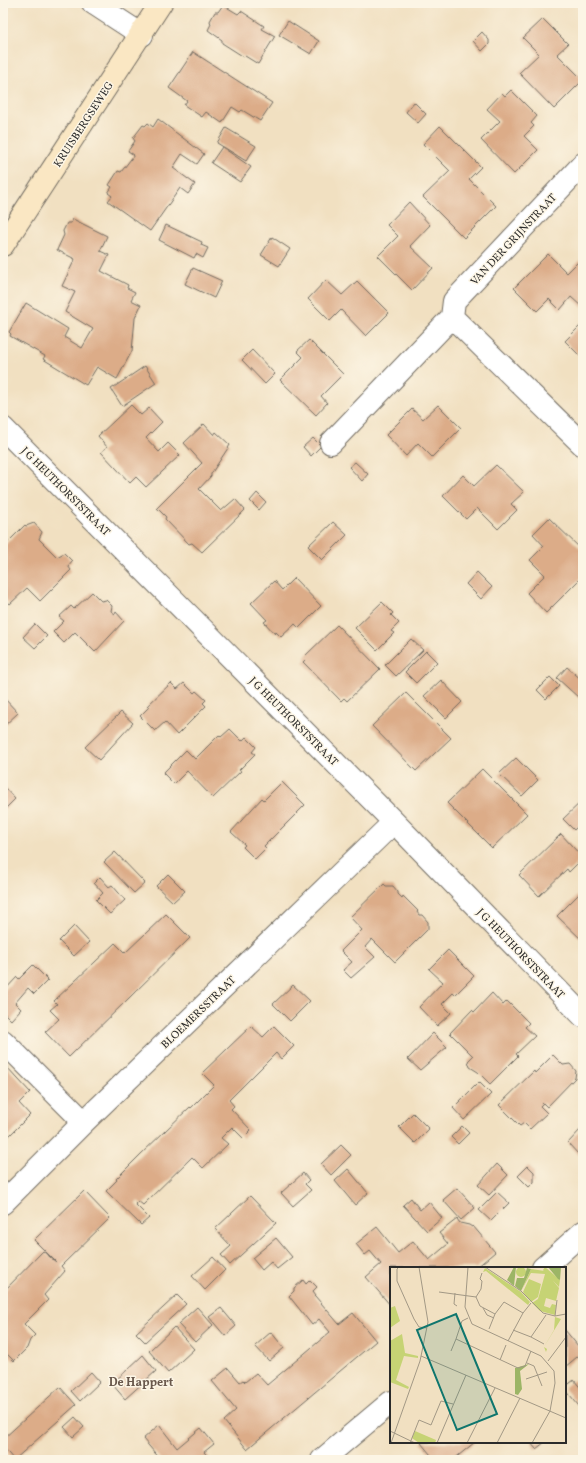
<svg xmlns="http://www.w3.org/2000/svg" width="586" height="1463" font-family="Vollkorn,serif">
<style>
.building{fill:#dcac88}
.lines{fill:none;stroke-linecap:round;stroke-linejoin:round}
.street-casing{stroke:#706a60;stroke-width:24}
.secondary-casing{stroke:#706a60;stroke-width:24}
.street{stroke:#fff;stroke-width:22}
.secondary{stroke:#fae7c3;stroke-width:22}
.labels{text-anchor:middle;stroke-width:3;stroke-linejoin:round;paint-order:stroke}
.street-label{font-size:11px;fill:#2b2b2b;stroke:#fcf5e5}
.neighbourhood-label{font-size:12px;font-weight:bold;fill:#69584c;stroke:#fcf5e5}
.inset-road{fill:none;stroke:#a29885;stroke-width:1}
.view{fill:#0f766e;fill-opacity:0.15;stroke:#0f766e;stroke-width:2}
.inset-edge{fill:none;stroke:#2b2b2b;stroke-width:2}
</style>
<rect width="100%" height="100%" fill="#fcf5e5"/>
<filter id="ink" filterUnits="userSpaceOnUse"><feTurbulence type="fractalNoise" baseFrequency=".025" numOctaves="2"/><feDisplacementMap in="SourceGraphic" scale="8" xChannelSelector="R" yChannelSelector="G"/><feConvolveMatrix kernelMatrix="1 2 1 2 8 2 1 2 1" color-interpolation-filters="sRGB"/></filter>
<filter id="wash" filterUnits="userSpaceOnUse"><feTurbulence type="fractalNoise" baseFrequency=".012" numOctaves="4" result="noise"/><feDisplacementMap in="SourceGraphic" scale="16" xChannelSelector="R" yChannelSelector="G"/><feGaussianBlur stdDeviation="0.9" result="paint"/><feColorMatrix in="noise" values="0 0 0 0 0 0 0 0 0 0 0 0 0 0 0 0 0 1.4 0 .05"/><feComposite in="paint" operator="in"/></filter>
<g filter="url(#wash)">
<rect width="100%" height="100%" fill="#f1e0c1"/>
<g id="blocks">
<!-- building -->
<path class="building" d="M285 3H299L297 9Z
M223 5 238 14 241 11 264 26 262 29 275 36 258 64 245 56 244 57 222 43V40L208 30 211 24 210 21 215 12H218Z
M543 19 568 44 557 54 583 80 554 109 519 73 539 54 523 38Z
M288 21 319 41 311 54 279 35Z
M482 32 489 40V44L482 51 473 41Z
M193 52 272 103 260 121 242 110 240 112 232 107 222 123 206 112 202 117 184 105 187 101 169 88Z
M511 90 537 116 531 123 534 126 524 136 538 150 514 174 481 140 500 121 487 109 502 93 505 96Z
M414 102 426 114 418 123 406 112Z
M158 119 204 154 197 164 182 154 173 168 195 184 188 194 180 188 150 231 108 201 112 196 108 193 112 187 109 185 118 171 121 172 134 155 128 151 135 141 133 138 143 125 145 126 148 123 153 127Z
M440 126 481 167 469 179 496 206 464 238 423 197 450 171 423 144Z
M226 128 256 146 246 161 217 143Z
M222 147 251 167 240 182 211 163Z
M409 202 430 225 410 246 433 268 412 290 378 256 398 236 387 225Z
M73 219 107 236 100 251 109 255 101 271 128 285 127 288 135 292 131 300 141 305 135 318 132 351 117 379 97 367 86 385 43 359 45 356 10 336 11 334 9 332 26 303 68 329 64 337 82 348 93 329 65 312 75 292 62 286 75 259 57 250 64 235 63 231 67 223H71Z
M166 225 202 242 201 245 208 248 203 258 196 254 194 258 159 240Z
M272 237 290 249 279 266 261 255Z
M548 254 567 273 583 257V306L582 307 571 297 560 310 549 299 537 311 514 288Z
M193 268 222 281 214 298 185 284Z
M326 280 342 295 357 281 389 313 366 336 341 310 330 321 308 299Z
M583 323V359L565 341Z
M309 340 343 374 321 396 327 403 316 415 280 380 303 357 297 351Z
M252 350 275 374 265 384 242 360Z
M145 366 156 383 122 406 111 389Z
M131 405 141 415 149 408 162 422 146 438 159 452 168 443 180 455 146 487 136 477 130 483 101 452 107 447 98 436Z
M438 405 461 428 432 457 418 443 406 456 386 435 412 409 423 419Z
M204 424 214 435 216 432 230 445 211 474V476L199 489 221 511 235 499 245 510 202 552 192 543 189 544 165 519 166 517 157 508 202 463 184 443Z
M313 438 321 446 311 456 303 447Z
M355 462 368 474 362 481 349 467Z
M496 465 524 492 511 504 517 510 498 529 477 508 466 519 443 496 463 475 474 486Z
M257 493 266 502 259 510 250 501Z
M549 518 583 551V576L546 613 527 593 545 575 530 560 544 546 533 534Z
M333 522 347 535 322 560 308 546Z
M34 523 42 532 39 539 57 557 64 553 72 561 68 566 71 570 40 601 27 588 10 604 3 597V570L5 567 3 565V547L25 525 26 526Z
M477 572 492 587 481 599 466 584Z
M294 578 321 606 299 628 295 624 281 637 276 632 275 634 264 622 267 620 251 603 274 581 282 590Z
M92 592 101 601 106 600 112 606 111 611 115 614 116 612 124 621 95 652 75 632 64 643 53 632 64 621 59 617 71 606 74 609Z
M382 602 393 613 391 615 399 623 391 631 394 633 377 650 355 628Z
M35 624 47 636 35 648 23 637Z
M337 625 380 669 347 701 344 698 341 701 303 662 306 659 304 657Z
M411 639 423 650 396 676 385 665Z
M426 651 437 662 416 683 405 672Z
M567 667 583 681V694L579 698 557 678Z
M550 677 559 686 546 699 537 690Z
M441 680 462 702 446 718 424 696Z
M171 683 177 689 184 683 194 693 196 691 206 700 203 703 206 706 177 735 165 722 155 731 140 716 149 707 147 706Z
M406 693 451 738 416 771 372 726Z
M3 697 18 713 4 726 3 725Z
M121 712 133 723 99 760 85 747Z
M230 729 242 741 246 737 256 747 252 752 255 754 239 770 241 771 213 798 187 771 174 784 163 773 186 750 195 759 219 735 221 737Z
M516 758 538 780 522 796 499 774Z
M482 769 527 814 492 848 447 803Z
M282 782 305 805 264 846 266 848 255 859 243 847 245 845 231 832 262 798 264 800Z
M3 786 15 799 5 809 3 807Z
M583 800V821L574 830 563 819Z
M561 834 583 858 569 872 567 869 539 896 519 875Z
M115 852 145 883 134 893 104 862Z
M168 874 185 891 173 902 156 886Z
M100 877 109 887 112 885 125 900 110 914 96 900 103 893 94 883Z
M384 884 386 886H393L398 892V894L402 898 403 896 418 911 417 912 419 915H422L428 922V929L395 962 372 939 365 947 375 957 351 978 343 970 352 962 341 951 362 930 350 917Z
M583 890V941L557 916Z
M166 914 190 938 69 1057 45 1032 59 1019 50 1010 57 1004 54 1001 115 943 125 953Z
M74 926 89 942 74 956 59 941Z
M448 950 474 976 455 995 453 993 442 1004 451 1013 437 1026 419 1007 443 982 429 969Z
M33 965 48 980 34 994 28 988 15 1003 21 1009 11 1020 3 1012V992L17 977 19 979Z
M293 985 310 1001 290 1021 273 1004Z
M492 993 503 1005 507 1001 529 1023 525 1027 535 1036 516 1054 518 1056 490 1084 478 1072 470 1067 468 1061 473 1056 450 1033 472 1010 474 1012Z
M251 1026 263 1037 274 1026 294 1046 281 1059 276 1053 229 1100 234 1106 231 1109 251 1130 243 1138 232 1127 221 1138 228 1144 203 1168 192 1157 143 1205 138 1201 135 1204 149 1218 141 1225 106 1191 117 1180 116 1179 141 1154 190 1107 191 1108 214 1085 202 1073Z
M433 1033 447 1047 420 1070 408 1059Z
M553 1055 563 1065 570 1064 576 1071 575 1078 547 1107 543 1103 540 1106 547 1113 530 1129 524 1123 520 1126 499 1105 534 1071 535 1073Z
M6 1066 30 1092 19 1103 30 1115 3 1142V1069Z
M479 1082 491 1094 464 1120 453 1108Z
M413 1113 429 1129 415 1143 399 1127Z
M583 1125V1151L579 1155 568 1143 581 1129 580 1128Z
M462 1126 469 1133 458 1144 451 1137Z
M341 1145 351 1155 331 1175 321 1164Z
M497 1164 508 1175 489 1195 478 1185Z
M528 1166 534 1172V1182L529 1187 518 1176Z
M348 1169 368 1193 355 1205 335 1181Z
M303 1173 309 1180 305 1184 311 1190 293 1206 281 1193Z
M457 1188 475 1208 461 1220 443 1200Z
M84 1191 110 1218 61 1266 65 1271 44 1295 48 1300 24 1324 35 1335 30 1340 27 1348 14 1361 3 1350V1292L43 1251 56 1262 34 1240Z
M497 1192 509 1203 491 1221 479 1210Z
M250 1196 276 1223 230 1265 221 1255 231 1246 215 1229Z
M411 1198 420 1210 429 1202 442 1218 427 1231 403 1205Z
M457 1219 460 1223 469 1225 472 1227 473 1226 495 1252 476 1268H391V1306L366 1277 381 1264 370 1251 365 1255 356 1244 377 1227 398 1253 413 1241 429 1260 448 1244 439 1233Z
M276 1238 292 1257 277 1269 271 1262 262 1270 252 1258Z
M213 1257 225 1270 205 1290 192 1276Z
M303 1280 306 1284 310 1280 317 1287 313 1291 316 1295 315 1296 339 1324 353 1313 376 1341 247 1449 224 1421 236 1410 212 1381 228 1368 240 1382 243 1380 245 1382 256 1373 267 1385 330 1332 319 1319 312 1325 289 1296 294 1291V1288Z
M177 1295 186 1304 145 1342 136 1333Z
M197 1307 213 1325 195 1342 178 1324Z
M221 1308 236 1326 225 1336 209 1317Z
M174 1327 194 1349 168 1373 149 1351Z
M565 1330 583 1352 565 1367Z
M271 1332 284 1348 269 1361 255 1346Z
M143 1355 156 1371 125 1399 112 1384Z
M91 1372 100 1382 80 1401 71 1391Z
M574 1380 583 1391V1411L565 1389V1387Z
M60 1387 76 1405 14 1460 3 1447V1439Z
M75 1417 84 1427 73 1437 64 1427Z
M159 1425 177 1448 201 1428 214 1444 204 1452 211 1460H161L143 1439Z
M423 1442H475L453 1460H435L421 1443Z
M530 1442H545L536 1449Z"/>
</g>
</g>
<g filter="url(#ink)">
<use href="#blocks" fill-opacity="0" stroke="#706a60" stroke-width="1"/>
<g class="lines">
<!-- street casing -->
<g class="street-casing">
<path id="street" d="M93 3 142 35
M583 164 454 301 452 317 583 445
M3 428 394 822 583 1016
M331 443 452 317
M3 1041 84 1122
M3 1203 84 1122 394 822
M543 1268 583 1232
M322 1460 391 1402"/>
</g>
<!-- secondary casing -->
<g class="secondary-casing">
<path id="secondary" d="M3 245 161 3"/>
</g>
<!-- street -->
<use href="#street" class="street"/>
<!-- secondary -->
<use href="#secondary" class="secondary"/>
</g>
</g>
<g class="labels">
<!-- street labels -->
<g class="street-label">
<text transform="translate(83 124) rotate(-57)" y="4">KRUISBERGSEWEG</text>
<text transform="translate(513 239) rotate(-47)" y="4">VAN DER GRIJNSTRAAT</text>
<text transform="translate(66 491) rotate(45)" y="4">J G HEUTHORSTSTRAAT</text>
<text transform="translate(294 721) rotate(45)" y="4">J G HEUTHORSTSTRAAT</text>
<text transform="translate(521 953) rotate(46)" y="4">J G HEUTHORSTSTRAAT</text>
<text transform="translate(198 1012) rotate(-44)" y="4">BLOEMERSSTRAAT</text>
</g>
<!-- neighbourhood labels -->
<g class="neighbourhood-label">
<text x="141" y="1386">De Happert</text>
</g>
</g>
<!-- overview -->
<g transform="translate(390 1267)">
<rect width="176" height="176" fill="#f1e0c1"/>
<path d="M126 5a5 5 0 1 1 10 0a5 5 0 1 1-10 0ZM155 0 170 13 169 20 153 3ZM95 1 131 25 140 35 138 38 96 4 93 5ZM141 2 155 4 169 21 166 34 156 31 154 39 160 41 162 37 166 38 165 48 150 44 142 36 148 32 155 7 141 6 131 24ZM139 12 151 17 148 30 141 35 133 25ZM5 39 10 54 0 61V41ZM165 50 171 52 154 80 157 82 156 85 154 80 164 63ZM12 67 15 86 28 89V91L14 89 6 113 19 120 18 122 0 115V74ZM25 164 46 173 45 176H29L22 171Z" fill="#c6d374"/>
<path d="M124 0H126L124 19 117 13ZM158 0H171L170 13 168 12ZM137 1 141 2 131 24 125 19 127 11H134ZM139 97 130 104 132 122 128 128 125 127V101Z" fill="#9cb566"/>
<path class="inset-road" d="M9 0 7 2V14L24 52 29 60 37 61M78 0 75 40 82 57 151 89 164 104 165 116 160 144 142 176M95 0 131 24 153 46 165 49 176 47M49 25 86 30 90 39 105 47 99 62M65 26 64 37 67 39M86 30 91 22 92 14 90 12 92 6M93 41 97 48 104 51M133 46 141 36M105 47 114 35 133 46 118 74M165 49 167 33M78 51 72 54 66 72 128 101 135 99 141 84M123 63 141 70 156 48M141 70 154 77M61 84 66 72M31 89 176 151M110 93 116 78M158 94 176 70M137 96 144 99 152 119M136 112 157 105M0 164 25 176M1 176 30 94 38 55 29 0M20 176 29 153 41 158 51 134 63 137M47 176 76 108M77 176 105 121M107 176 130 131"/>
<path class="view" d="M66 47 107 147 67 163 27 63Z"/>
<rect width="176" height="176" class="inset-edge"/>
</g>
<!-- margin -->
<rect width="586" height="1463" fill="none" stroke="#fcf5e5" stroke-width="16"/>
</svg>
